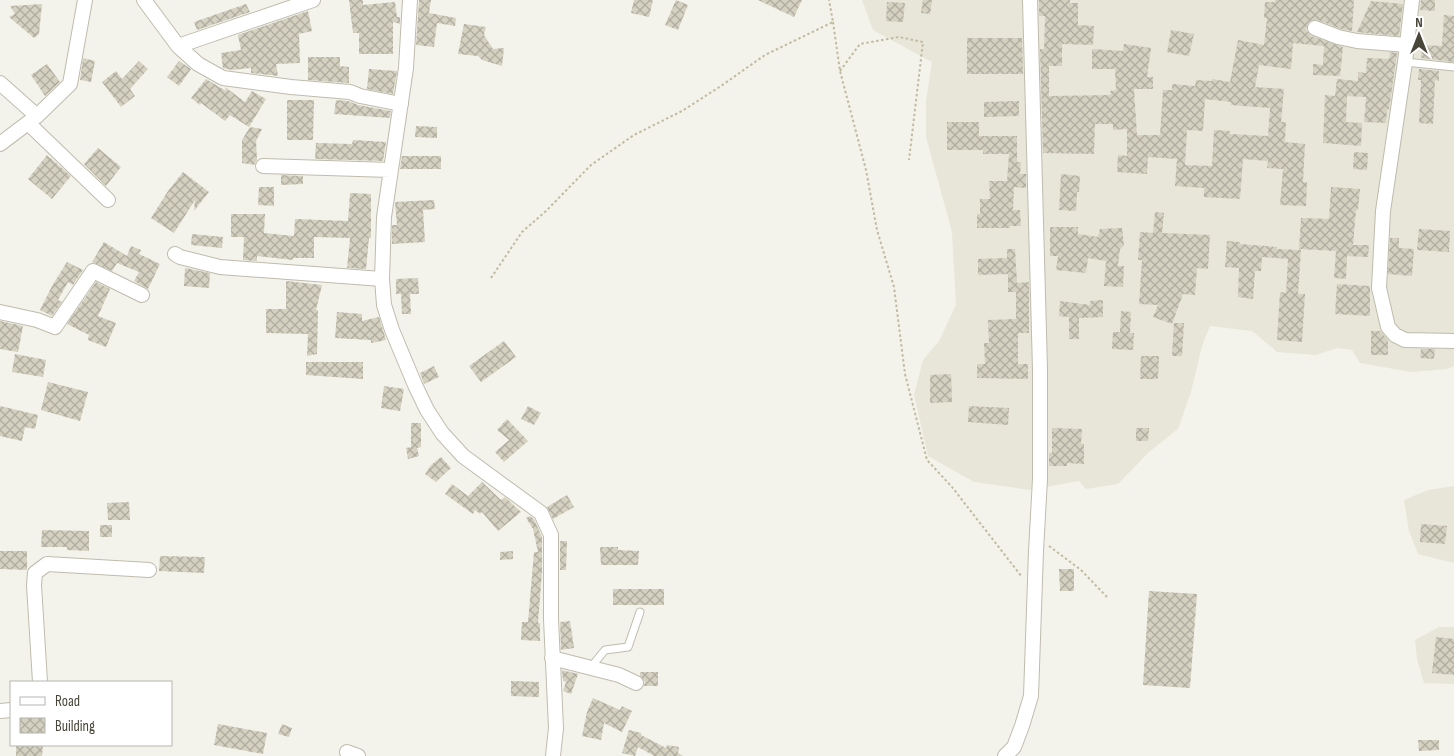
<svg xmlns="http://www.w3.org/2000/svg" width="1454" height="756" font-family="'Sofia Sans Condensed',sans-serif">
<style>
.residential{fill:#e8e6d9}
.building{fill:url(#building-cross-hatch);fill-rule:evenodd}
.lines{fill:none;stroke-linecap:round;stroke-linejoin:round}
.lane-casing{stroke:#bfbcae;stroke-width:9}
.street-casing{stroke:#bfbcae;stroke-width:16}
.path{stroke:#c0baa0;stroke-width:2;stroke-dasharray:2.5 2.5;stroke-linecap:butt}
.lane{stroke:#fff;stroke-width:7}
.street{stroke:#fff;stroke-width:14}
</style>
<defs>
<pattern id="building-cross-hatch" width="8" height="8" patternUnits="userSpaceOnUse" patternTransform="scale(1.25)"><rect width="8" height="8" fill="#d5d1c1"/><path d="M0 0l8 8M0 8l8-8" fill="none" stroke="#afab9e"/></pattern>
</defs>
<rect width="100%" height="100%" fill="#f4f3eb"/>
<!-- residential -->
<path class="residential" d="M862 0H1454V366L1447 369 1411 372 1360 363 1352 350 1337 348 1316 355 1277 352 1252 331 1210 326 1202 346 1191 392 1178 429 1149 452 1118 484 1086 489 1079 481 1030 490 974 482 928 456 914 395 923 360 939 341 956 305 952 232 926 137V101L932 62 873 30Z
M1454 486V563L1418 554 1409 531 1404 500 1428 490Z
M1439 627H1454V684L1424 683 1417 659 1415 640Z"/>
<!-- building -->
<path class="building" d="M349 0H363V5L395 2 397 17H400V24L393 22V54H359V33H353Z
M419 0H431L429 13 456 18 455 26 437 23 434 47 416 45Z
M634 0H653L649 17 631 13Z
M676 0 688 5 678 30 665 25Z
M758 0H802L794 17Z
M923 0H932L930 14 921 13Z
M1039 0H1070V3H1078V25L1094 26 1093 45 1062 44V66H1049V96L1111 95 1110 91 1116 90 1115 69H1092V49L1123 51 1124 44 1151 48 1147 77H1153V89H1134L1137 135H1160L1163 90H1172V84L1195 86 1196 80 1212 81V79L1230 82 1238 40 1264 45 1267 18H1264L1265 2H1275V0H1354L1352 31 1341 29 1318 20 1310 21 1307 25 1306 30 1311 36 1343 47 1340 76 1313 75V64L1323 65 1324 46 1293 43 1291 69 1259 65 1255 87 1284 89 1281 122H1286L1285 142 1305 144 1303 182H1307L1306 206 1280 205 1283 169 1267 168 1268 161 1243 159 1240 199 1204 197V188L1175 186 1177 159 1148 157 1147 174 1117 172 1118 155 1127 156V129L1113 130V124H1095L1094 154 1043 153 1040 49H1044L1045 16H1039ZM1205 99 1231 102V105L1270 108 1268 136 1230 134V131L1214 130 1212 166 1185 165 1187 130 1203 131Z
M1421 0H1435V11L1420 10Z
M1371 1 1403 4 1399 36 1357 32Z
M887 2 905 3 903 22 886 21Z
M42 4 39 34 34 38 9 17 15 14 10 6Z
M246 4 250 12 197 30 194 22Z
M308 11 312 31 299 34 300 63 276 64 278 76 251 73V68L232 70 223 68 221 53 241 50 238 35Z
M1444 15 1454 16V62L1421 58 1422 45 1442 46Z
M464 24 486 27 484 35 493 49 504 48 502 66 482 60 478 56 458 54Z
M1171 30 1194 34 1189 56 1167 52Z
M967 38H1022L1023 74H967Z
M1390 52 1397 53 1389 110 1387 109 1386 123 1364 122 1366 97 1347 96 1346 122 1362 123 1361 146 1323 143 1325 95 1335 96 1337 79 1358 81V72L1366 73 1367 58 1389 59Z
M308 57H340V66L349 67V83L308 80Z
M83 58 95 61 91 82 80 80Z
M139 61 148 69 130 89 135 96 121 107 102 82 116 71 122 79Z
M179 61 191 69 179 86 167 77Z
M47 64 60 82 45 96 31 75Z
M369 69 397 71 393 94 367 89Z
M1419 69 1439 71V81L1435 80 1433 124 1419 123 1421 80H1418Z
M206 79 226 91 225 87 245 102 252 91 266 99 249 127 230 115 225 121 201 103 200 105 191 98Z
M287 100H314L313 140H287Z
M336 100 348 101 358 105 391 111 390 118 334 114Z
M1019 101V116L984 117V102Z
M947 122H979V136H1017V162H1021L1020 174H1026V188L1014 187 1013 210H1020L1021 226H1010V228H977V214H980V199H990L989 181H1007L1009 154H983V150H947Z
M416 126 437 127V138L415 137Z
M250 127 262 129 256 141 257 160 254 165 242 163V140Z
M353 140 386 142 383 161 315 159 316 143 352 144Z
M98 148 121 167 106 186 84 164Z
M1354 152 1368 153 1367 170 1353 169Z
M47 155 71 176 52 199 28 179Z
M402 156H441V169H400Z
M183 172 209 192 194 211 195 200 174 233 151 218 168 191Z
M1061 174 1080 176 1079 192H1077L1076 211 1059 210Z
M281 175 303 176V184L281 185Z
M259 187H274V206L258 205Z
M1331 187 1360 189 1358 210H1356L1353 245H1369L1368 257 1347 256 1346 279 1334 278 1336 251 1299 249 1301 218 1329 219Z
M350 193 371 194V238H369L366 269 347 268 350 238 314 237V258H293V260L257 256V261L243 260 244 237H231V214H265L264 233 294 236 295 219 348 221Z
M434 200 435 209 423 210 425 242 392 244V225H397L395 202Z
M1155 212 1164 213 1162 233 1210 235 1208 269 1197 268 1195 295 1183 294 1172 324 1153 317 1158 305 1139 304 1142 260H1138L1140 232 1153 233Z
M1050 227H1078V234L1098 237 1100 229 1122 228 1124 245 1120 249 1118 266H1124L1123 287 1104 286 1106 261 1088 258 1086 273 1056 270 1058 256H1050Z
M1419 229 1450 231 1449 252 1417 250Z
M192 234 223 237 222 248 191 245Z
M1390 238H1399V248L1414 249 1412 276 1388 274Z
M1227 241 1240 242V244L1277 247V249L1301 250 1298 294H1305L1302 342 1277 340 1280 292 1286 293 1288 259 1262 257 1261 271H1255L1253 299 1238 297 1239 268 1225 267Z
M104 242 127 256 131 246 141 250 139 254 160 264 148 289 134 281 139 272 117 263 112 271 92 262Z
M1007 249H1015L1017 283 1029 282V333H1018V364H1028V379L977 378V364H985L984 343H989L988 320 1016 319V292H1008V274L978 275V259L1007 258Z
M67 262 83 270 73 285 68 282 58 300 62 302 52 316 40 310 52 286Z
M185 268 210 273 209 288 184 286Z
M418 278 419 294H410L411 314H402L401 294H396V279Z
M286 281 322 285 316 310H318L317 354 307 356 308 334 266 333V309H286Z
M96 282 110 289 98 316 116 323 106 347 88 340 89 335 67 324Z
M1337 284 1370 286V316L1335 314Z
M1103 300V317L1079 318V339H1069V317L1059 316 1060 301 1090 305V301Z
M1121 311 1131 312 1130 333H1134L1133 350 1112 349 1113 332H1120Z
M337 312 362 314V321L379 317 386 340 371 343V340L335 338Z
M0 321 23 326 18 352 0 349Z
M1174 323H1184L1182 356H1172Z
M1371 331H1380L1388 340V355H1371Z
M504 341 516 357 481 382 469 366Z
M1421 349H1435L1434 359 1420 358Z
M15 354 46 360 43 377 12 372Z
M1141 356H1159L1158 379H1140Z
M306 362H363V379L306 375Z
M434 366 439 377 424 384 420 373Z
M951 374 952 402 930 403V375Z
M48 382 88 392 80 421 41 410Z
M384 386 404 389 400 411 381 408Z
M0 406 38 415 35 429 25 427 22 441 0 436Z
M528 406 541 413 534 425 521 419Z
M969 406 1009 408 1008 425 968 422Z
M507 419 528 441 504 462 495 452 509 440 497 430Z
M411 423H421V447L417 448 419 456 408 459 406 448 411 447Z
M1052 428 1082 429 1081 444H1084V464L1067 463V466H1049V453H1052Z
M1136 428H1149L1148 441H1136Z
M441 457 451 468 436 482 425 474 431 465Z
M482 482 501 500 505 497 521 512 498 531 482 512 480 514 475 510 473 514 445 494 452 484 468 496Z
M567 495 574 507 553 519 547 507Z
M129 502 130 520H108L107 503Z
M530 516 534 519 542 537V572L538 623H540V641L521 640 522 622H528L534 552H538L533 529 526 518Z
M1421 524 1447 526 1445 544 1420 542Z
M100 525H112V537H100Z
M42 530 89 531V551L67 550V547H41Z
M560 541H567L566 570H560Z
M600 547H618V550L639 551 638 565H601Z
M0 551H27V570L0 569Z
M513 551V559L500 560V552Z
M160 556 205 557 204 573 159 571Z
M1059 569H1074V591H1060Z
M613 589H664V605H613Z
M1149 591 1197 594 1190 688 1143 685Z
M570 621 574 648 561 650 560 622Z
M1436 637 1454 639V675L1432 673Z
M562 670 578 674 571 694 563 691 566 682 563 681Z
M640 672H658V686H644L645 682 640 676Z
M511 681 539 682V697L511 696Z
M593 698 620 710 622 706 632 711 622 732 604 723 601 740 582 736 587 712Z
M218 724 267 733 263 754 214 745Z
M282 724 292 728 289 737 278 734Z
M629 730 641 733V735L666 748 667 745 679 747 678 753 683 756H654L638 747 635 756 622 753Z
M1418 740H1439V750L1419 751Z
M16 745H43L42 756H16Z"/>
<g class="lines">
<!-- lane casing -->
<g class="lane-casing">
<path id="lane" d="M1405 62 1454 67
M591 667 605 650 628 647 640 612"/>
</g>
<!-- street casing -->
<g class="street-casing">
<path id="street" d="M144 0 178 46 198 64 223 78 291 87 350 92 360 96 401 104
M410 0 406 68 384 217 382 279 384 305 392 330 415 385 427 410 442 433 463 456 541 513 551 535V619L556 728 553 756
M1412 0 1405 62 1383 211 1379 288 1388 327 1395 335 1405 340 1454 341
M1315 28 1338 37 1357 41 1407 45
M178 46 313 0
M0 83 37 116
M28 123 108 200
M0 144 37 116 70 84 85 0
M263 166 390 170
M175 254 180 257 220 267 382 279
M0 312 37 320 55 327 93 271 142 295
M552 658 619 675 636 683
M40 682 34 585 35 573 47 564 149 570
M0 711 11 710
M347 752 358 756
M1005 756 1014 747 1022 726 1031 696 1036 551 1040 479V370L1030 0"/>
</g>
<!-- path -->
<path class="path" d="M833 22 840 71 866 170 877 230 894 287 905 374 927 460 952 487 1022 577
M840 71 860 44 899 37 923 42 909 160
M491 278 522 232 546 211 591 165 634 135 682 111 721 86 765 55 833 22 829 0
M1049 546 1081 570 1108 598"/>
<!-- lane -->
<use href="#lane" class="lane"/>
<!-- street -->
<use href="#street" class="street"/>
</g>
<!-- legend -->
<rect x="10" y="681" width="162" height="65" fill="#ffffff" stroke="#b6b5b0"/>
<rect x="20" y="697" width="25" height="8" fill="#ffffff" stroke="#b6b5b0"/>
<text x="55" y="706" font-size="15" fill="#484539">Road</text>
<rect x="20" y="718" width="25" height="15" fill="url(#building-cross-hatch)" stroke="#b6b5b0"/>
<text x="55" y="731" font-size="15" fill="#484539">Building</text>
<!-- north arrow -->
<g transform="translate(1419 35)" stroke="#ffffff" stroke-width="4" paint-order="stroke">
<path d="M0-4L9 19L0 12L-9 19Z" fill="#484539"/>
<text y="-8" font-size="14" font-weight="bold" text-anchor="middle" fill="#484539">N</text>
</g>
</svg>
